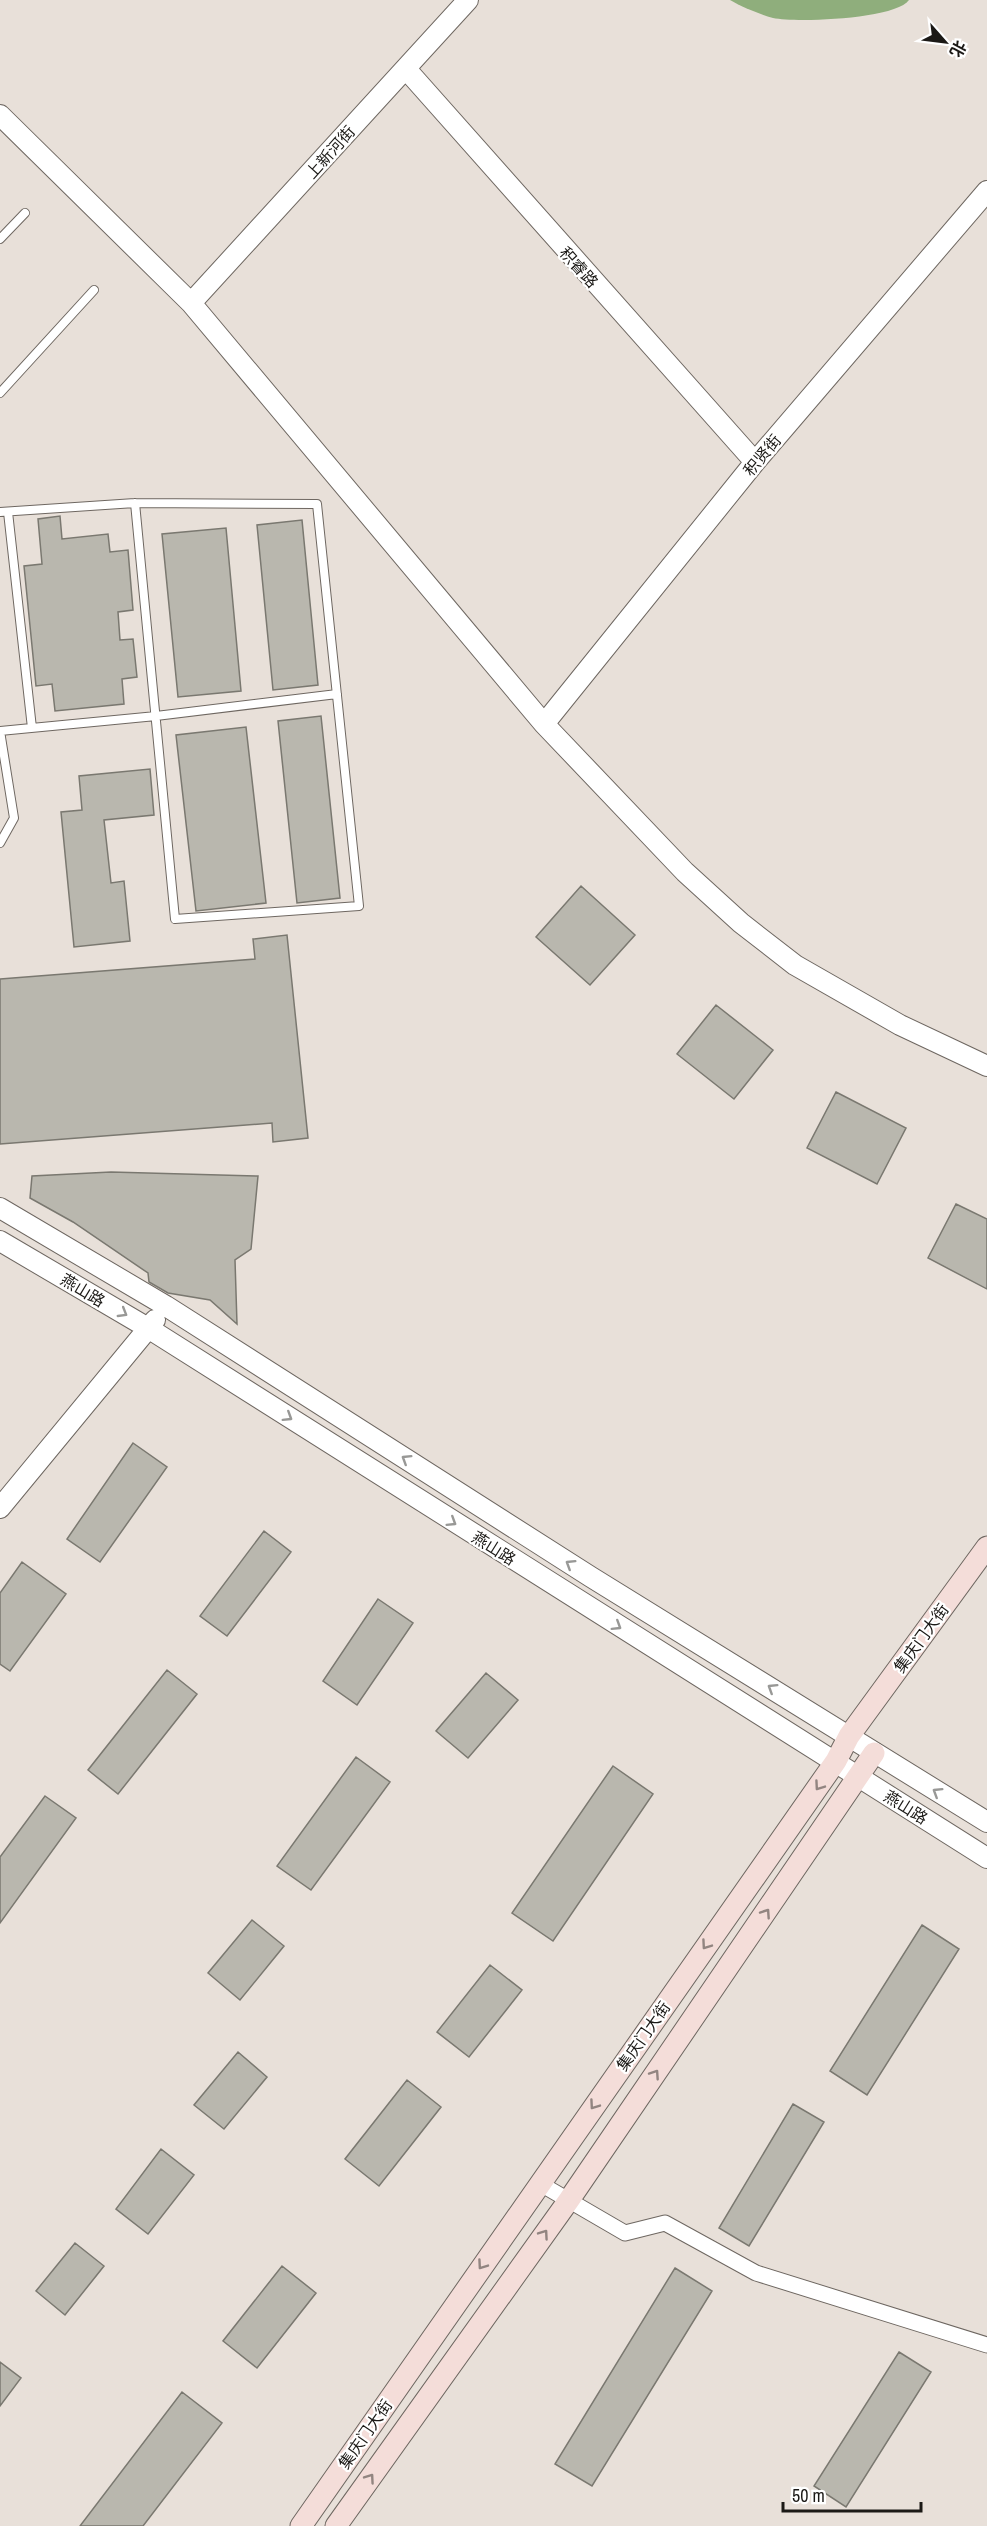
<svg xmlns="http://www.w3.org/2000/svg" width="987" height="2526" font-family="'Archivo Narrow','Noto Sans SC',sans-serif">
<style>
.water{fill:#8fae7c}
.building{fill:#b9b7ae;stroke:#7a7870;stroke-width:1.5}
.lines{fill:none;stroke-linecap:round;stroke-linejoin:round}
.service-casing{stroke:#6e6761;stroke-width:10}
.minor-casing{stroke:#6e6761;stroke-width:17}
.tertiary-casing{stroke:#6e6761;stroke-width:22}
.secondary-casing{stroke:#6e6761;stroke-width:23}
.service{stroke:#fff;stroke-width:8}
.minor{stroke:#fff;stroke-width:15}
.tertiary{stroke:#fff;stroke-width:20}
.secondary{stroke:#f4ddd9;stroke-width:21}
.oneway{stroke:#989896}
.oneway2{stroke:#928581}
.labels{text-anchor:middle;stroke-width:4.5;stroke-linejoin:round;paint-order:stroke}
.street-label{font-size:16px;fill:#1b1916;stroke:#fff}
</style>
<rect width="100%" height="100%" fill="#e8e0d9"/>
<!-- water -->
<path class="water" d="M730 0H909C896 19 797 23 773 18 759 14 742 7 730 0Z"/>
<!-- building -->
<path class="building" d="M60 516 62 539 108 534 110 552 128 550 133 610 118 612 120 640 133 639 137 677 122 679 124 704 55 711 52 684 36 686 24 566 42 564 38 519Z
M302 520 318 685 273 690 257 525Z
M226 528 241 691 178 697 162 534Z
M321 716 340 898 297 903 278 721Z
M246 727 266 903 196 911 176 735Z
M150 769 154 815 104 820 111 883 124 881 130 941 74 947 61 812 82 810 79 776Z
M581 886 635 935 590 985 536 937Z
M287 935 308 1138 273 1142 272 1123 0 1144V979L255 959 253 939Z
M716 1005 773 1050 734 1099 677 1054Z
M836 1092 906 1128 877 1184 807 1148Z
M111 1172 258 1176 251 1249 235 1260 237 1324 210 1300 168 1293 149 1282 148 1273 73 1222 30 1198 32 1176Z
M956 1204 987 1219V1289L928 1258Z
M133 1443 167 1467 100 1562 67 1539Z
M264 1531 291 1552 227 1636 200 1616Z
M22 1562 66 1594 10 1671 0 1664V1593Z
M378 1599 413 1623 357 1705 323 1681Z
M167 1670 197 1694 118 1794 88 1770Z
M486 1673 518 1700 468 1758 436 1731Z
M356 1757 390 1782 311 1890 277 1866Z
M613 1766 653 1794 553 1941 512 1913Z
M45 1796 76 1818 0 1923V1857Z
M252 1920 284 1946 240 2000 208 1973Z
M922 1925 959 1949 867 2095 830 2071Z
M490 1965 522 1990 469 2057 437 2032Z
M238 2052 267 2077 224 2129 194 2105Z
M407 2080 441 2107 379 2186 345 2159Z
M793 2104 824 2122 749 2246 719 2228Z
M161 2149 194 2175 148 2234 116 2209Z
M75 2243 104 2266 65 2315 36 2291Z
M282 2266 316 2293 257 2368 223 2341Z
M675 2268 712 2291 592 2486 555 2464Z
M899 2352 931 2372 846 2507 814 2486Z
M0 2362 21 2378 0 2406Z
M182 2392 222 2423 143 2526H80Z"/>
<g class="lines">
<!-- service casing -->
<g class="service-casing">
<path id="service" d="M0 239 25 213
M0 393 94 290
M135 503 317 504 359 906 175 919Z
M0 512 135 503
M8 512 32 728
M0 731 156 716 337 694
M0 843 14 818 0 731"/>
</g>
<!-- minor casing -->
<g class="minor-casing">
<path id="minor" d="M539 2183 625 2233 665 2223 756 2273 987 2345"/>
</g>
<!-- tertiary casing -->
<g class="tertiary-casing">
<path id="tertiary" d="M406 69 755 462
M0 115 191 303 544 724 685 872 741 923 795 965 900 1025 987 1066
M191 303 468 0
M544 724 755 462 987 191
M0 1208 166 1306 591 1577 987 1822
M0 1241 148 1328 987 1858
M0 1508 155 1320"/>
</g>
<!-- secondary casing -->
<g class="secondary-casing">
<path id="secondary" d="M301 2526 836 1761 849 1736 987 1547
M336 2526 569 2200 874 1753"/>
</g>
<!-- service -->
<use href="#service" class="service"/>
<!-- minor -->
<use href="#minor" class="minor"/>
<!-- tertiary -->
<use href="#tertiary" class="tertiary"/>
<!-- secondary -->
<use href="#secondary" class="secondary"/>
</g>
<!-- one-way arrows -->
<defs><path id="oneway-chevron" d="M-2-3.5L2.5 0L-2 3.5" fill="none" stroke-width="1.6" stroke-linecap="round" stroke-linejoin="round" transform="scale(1.5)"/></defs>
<g class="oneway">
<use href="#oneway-chevron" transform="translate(123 1313) rotate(31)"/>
<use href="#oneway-chevron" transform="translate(288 1417) rotate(32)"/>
<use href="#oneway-chevron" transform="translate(406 1459) rotate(-148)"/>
<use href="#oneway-chevron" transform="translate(452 1522) rotate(32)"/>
<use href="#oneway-chevron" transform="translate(570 1564) rotate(-148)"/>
<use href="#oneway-chevron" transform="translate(617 1626) rotate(32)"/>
<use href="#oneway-chevron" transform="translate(772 1688) rotate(-148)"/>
<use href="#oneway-chevron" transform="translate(937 1792) rotate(-148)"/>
</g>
<g class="oneway2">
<use href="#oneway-chevron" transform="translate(819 1786) rotate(125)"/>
<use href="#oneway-chevron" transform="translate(766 1913) rotate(-56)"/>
<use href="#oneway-chevron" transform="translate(706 1945) rotate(125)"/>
<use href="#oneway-chevron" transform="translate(655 2074) rotate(-56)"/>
<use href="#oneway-chevron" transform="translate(594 2105) rotate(125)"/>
<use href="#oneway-chevron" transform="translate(544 2234) rotate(-55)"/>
<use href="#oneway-chevron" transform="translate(482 2265) rotate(125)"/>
<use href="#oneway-chevron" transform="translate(370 2478) rotate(-55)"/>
</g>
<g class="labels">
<!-- street labels -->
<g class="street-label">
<text transform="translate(330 152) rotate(-48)" y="6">上新河街</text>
<text transform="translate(579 267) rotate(48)" y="6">积睿路</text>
<text transform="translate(762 455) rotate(-50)" y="6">积贤街</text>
<text transform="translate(83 1290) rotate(31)" y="6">燕山路</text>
<text transform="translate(494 1548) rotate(32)" y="6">燕山路</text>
<text transform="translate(921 1638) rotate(-54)" y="6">集庆门大街</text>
<text transform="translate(906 1807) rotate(32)" y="6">燕山路</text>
<text transform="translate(643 2036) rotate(-55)" y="6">集庆门大街</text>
<text transform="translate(365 2434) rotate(-55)" y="6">集庆门大街</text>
</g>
</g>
<!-- north arrow -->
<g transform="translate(945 42) rotate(118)" stroke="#ffffff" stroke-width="4.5" paint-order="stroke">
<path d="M0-4.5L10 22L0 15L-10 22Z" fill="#1b1916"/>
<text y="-9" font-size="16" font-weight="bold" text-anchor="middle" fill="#1b1916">北</text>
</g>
<!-- scale -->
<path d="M783 2502v9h138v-9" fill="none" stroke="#1b1916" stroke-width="3"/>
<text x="792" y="2502" font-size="18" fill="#1b1916" stroke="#ffffff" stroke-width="4.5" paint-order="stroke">50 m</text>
</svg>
